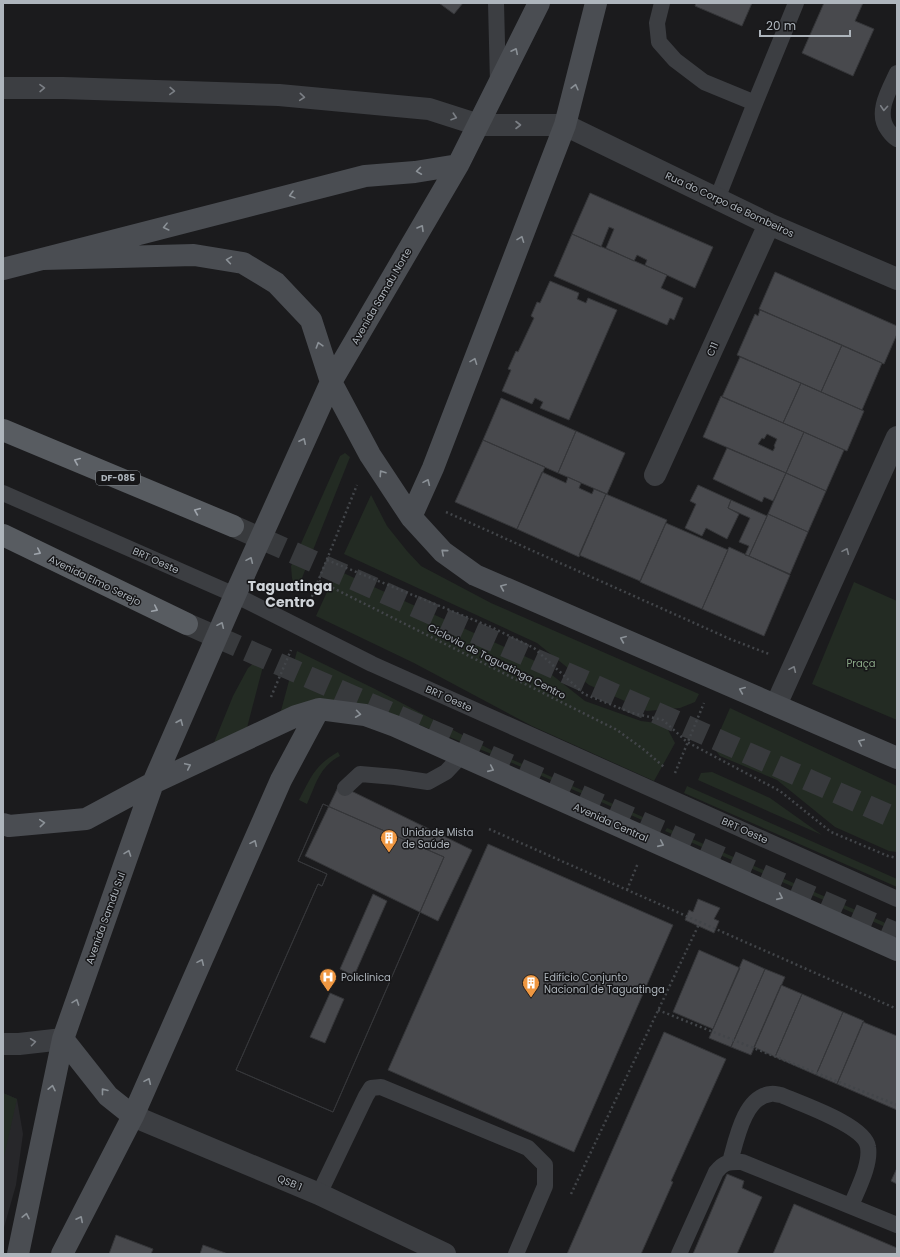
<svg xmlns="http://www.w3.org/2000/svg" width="900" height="1257" font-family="Poppins,sans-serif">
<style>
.built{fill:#27272a}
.green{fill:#232b23}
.building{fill:#48494d;stroke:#353639;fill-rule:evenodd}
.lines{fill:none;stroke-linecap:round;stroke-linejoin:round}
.primary-tunnel{stroke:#383a3d;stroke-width:22;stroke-dasharray:22 11;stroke-linecap:butt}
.path{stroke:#424549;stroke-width:2.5;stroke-dasharray:2 3;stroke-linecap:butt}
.service{stroke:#3c3e42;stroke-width:16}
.minor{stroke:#3c3e42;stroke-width:22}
.tertiary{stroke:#3c3e42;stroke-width:22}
.secondary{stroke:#4a4d52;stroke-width:22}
.primary{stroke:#585c61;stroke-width:22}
.oneway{stroke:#8b9197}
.oneway2{stroke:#7b7f85}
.oneway3{stroke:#9da3aa}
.labels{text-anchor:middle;stroke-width:3;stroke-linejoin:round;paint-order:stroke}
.shield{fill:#161618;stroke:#80858b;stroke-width:1}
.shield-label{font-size:9px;font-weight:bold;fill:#aeb5bc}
.street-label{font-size:10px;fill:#aeb5bc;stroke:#161618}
.park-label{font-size:10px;fill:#89a786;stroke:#161618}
.poi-label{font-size:10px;fill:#aeb5bc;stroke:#161618;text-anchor:start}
.district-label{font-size:14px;font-weight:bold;fill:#cfd3d8;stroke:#161618}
</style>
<rect width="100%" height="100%" fill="#1b1b1d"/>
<!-- built -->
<path class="built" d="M3 1093 17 1099 23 1134 16 1185 3 1231Z"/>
<!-- green -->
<path class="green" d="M345 453 350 457 296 593 292 578 291 566 340 456Z
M371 495 387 526 407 551 421 566 491 603 699 694 695 702 680 708 647 711 589 685 537 643 344 554Z
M337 570 533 660 585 701 641 721 665 724 675 743 654 781 532 726 414 663 316 616Z
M854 582 897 601V720L812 684Z
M297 651 375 689 495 752 643 817 642 820 494 755 375 707 278 722Z
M266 655 244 739 209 755 233 696 248 668 257 660Z
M730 708 897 786V852L889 851 835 827 777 780 720 756 713 747Z
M338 752 340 756C319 767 316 784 307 804L299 800C311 777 315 765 338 752Z
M712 772 770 798 822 835 698 780 701 773Z
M687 786 897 879V887L684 793Z
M667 828 897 928V932L665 831Z
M3 1093 17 1099 3 1161Z"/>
<!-- building -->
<path class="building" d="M439 3H463L454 14Z
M696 3H752L742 26 695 6Z
M824 3H863L855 21 874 29 853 76 802 53Z
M590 193 713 247 695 288 645 265 647 260 637 255 634 261 606 248 614 229 609 227 601 247 572 234Z
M572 234 667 275 661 288 683 298 674 320 670 318 667 325 554 276Z
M775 272 897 326V334L884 364 759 309Z
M550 281 579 293 577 299 586 303 588 298 617 310 569 420 540 408 543 402 535 398 532 404 502 391 511 370 508 369 516 351 518 352 534 318 531 316 537 302 540 303Z
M760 310 842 345 821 392 737 355 755 314 758 316Z
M842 345 882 363 862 410 821 392Z
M740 357 801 383 783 423 722 397Z
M801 383 864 411 847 451 783 423Z
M721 396 804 432 786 473 703 437ZM767 434 777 439 774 446 775 447 773 451 758 444 762 438 764 439Z
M501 398 576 431 558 473 483 440Z
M576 431 625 453 607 494 558 473Z
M804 432 844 450 826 491 786 473Z
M483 440 545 467 517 529 455 502Z
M727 448 786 473 773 501 764 497 762 502 713 479Z
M542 472 566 483 568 477 581 483 579 488 592 494 594 489 606 494 579 557 517 529Z
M786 473 826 491 808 532 768 514Z
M698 485 731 500 728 508 739 514 727 539 706 528 702 536 685 528 696 504 690 501Z
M606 494 667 520 640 581 579 555Z
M731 500 767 516 749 556 745 555 749 546 739 542 750 518 728 508Z
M768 514 808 532 790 574 749 556Z
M666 523 728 550 702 609 640 582Z
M729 547 790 575 764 636 702 609Z
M339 785 472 850 438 921 305 856Z
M323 804 444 857 333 1112 236 1070 318 884 322 886 327 874 298 861ZM373 894 387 901 354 976 340 969ZM330 993 344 999 325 1043 310 1037Z
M323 804 444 857 333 1112 236 1070 318 884 322 886 327 874 298 861Z
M488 844 673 925 574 1152 388 1070Z
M698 899 720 908 714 919 719 921 714 933 685 920 689 910 693 912Z
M699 950 740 968 713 1029 673 1012Z
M743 959 765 969 731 1047 709 1038Z
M765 969 785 977 751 1055 731 1047Z
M781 985 802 994 775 1057 754 1047Z
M802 994 843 1012 816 1075 775 1057Z
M843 1012 864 1021 837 1084 816 1075Z
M863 1022 897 1036V1110L837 1084Z
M664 1032 726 1059 671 1181 673 1182 641 1254H567Z
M897 1168V1184L891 1181Z
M727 1174 744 1181 742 1188 762 1197 737 1254H693Z
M794 1204 897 1248V1254H773Z
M116 1235 153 1249 151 1254H109Z
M203 1245 228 1254H200Z"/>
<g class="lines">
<!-- primary-tunnel -->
<path class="primary-tunnel" d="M233 526 897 819
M187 624 897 934"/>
<!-- path -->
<path class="path" d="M446 512 730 639 769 654
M327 560 491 627 534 648 584 694 632 713 663 720 687 742 780 791 831 832 888 856 897 858
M319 581 617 730 643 749 664 767
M308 606 357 485
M271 697 291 650
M675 773 704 703
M489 829 897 1009
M627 890 638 863
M658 1010 897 1105
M571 1194 700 922"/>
<!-- service -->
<path class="service" d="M496 3 498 83
M662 3 657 23 659 42 675 60 704 82 755 103
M897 73C889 90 875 113 888 130 891 134 893 137 897 139
M717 199 755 103 796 3
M3 493 235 595 372 664 897 899
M345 788 360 774 395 777 428 782 446 772 462 755
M730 1162C736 1141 744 1096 771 1094 774 1093 778 1095 781 1095 801 1104 865 1125 868 1147 871 1165 857 1190 851 1206
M319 1194 366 1096 371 1088 381 1087 528 1148 545 1165V1186L516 1254
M679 1254 716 1172C725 1161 729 1162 742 1162L897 1225"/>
<!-- minor -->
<path class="minor" d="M479 125H565L769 224 897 279
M655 475 769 224
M776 705 897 437
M3 1044H19L63 1039
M133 1116 319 1194 445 1254"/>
<!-- tertiary -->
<path class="tertiary" d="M3 88H63L279 95 429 109 479 125"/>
<!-- secondary -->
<path class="secondary" d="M43 259 194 255 243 263 276 283 311 320 331 382 370 455 411 517 443 552 475 575 897 758
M3 269 365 176 415 172 458 165
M411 517 433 468 565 125 596 3
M3 824 9 826 86 819 153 783 296 716 319 709 365 715 395 726 897 950
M63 1039 108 1096 133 1116
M18 1254 63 1039 153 783 235 595 331 382 458 165 539 3
M62 1254 133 1116 281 780 319 709"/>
<!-- primary -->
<path class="primary" d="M3 430 233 526
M3 535 187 624"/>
</g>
<!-- one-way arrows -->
<defs><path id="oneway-chevron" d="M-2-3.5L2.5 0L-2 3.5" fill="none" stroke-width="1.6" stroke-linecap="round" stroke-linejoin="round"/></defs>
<g class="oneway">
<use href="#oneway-chevron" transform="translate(515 51) rotate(-64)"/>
<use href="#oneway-chevron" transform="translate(575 87) rotate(-76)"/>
<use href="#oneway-chevron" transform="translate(419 171) rotate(172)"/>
<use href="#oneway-chevron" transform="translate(292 195) rotate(165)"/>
<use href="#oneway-chevron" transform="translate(166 227) rotate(166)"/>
<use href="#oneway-chevron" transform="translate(421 228) rotate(-60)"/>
<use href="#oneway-chevron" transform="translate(521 239) rotate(-69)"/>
<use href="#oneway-chevron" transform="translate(229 260) rotate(-171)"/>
<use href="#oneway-chevron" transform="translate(319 345) rotate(-107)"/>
<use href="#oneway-chevron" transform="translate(474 361) rotate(-69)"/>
<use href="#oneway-chevron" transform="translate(303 441) rotate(-65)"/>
<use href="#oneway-chevron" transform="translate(382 473) rotate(-124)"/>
<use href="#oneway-chevron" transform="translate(427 482) rotate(-66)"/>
<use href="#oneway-chevron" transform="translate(444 552) rotate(-139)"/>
<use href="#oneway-chevron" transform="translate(250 560) rotate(-66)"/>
<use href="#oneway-chevron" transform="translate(503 587) rotate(-157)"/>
<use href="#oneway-chevron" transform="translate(221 625) rotate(-66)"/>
<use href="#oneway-chevron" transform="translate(623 639) rotate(-157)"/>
<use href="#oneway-chevron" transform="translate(742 690) rotate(-157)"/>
<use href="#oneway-chevron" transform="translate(358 714) rotate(8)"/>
<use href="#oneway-chevron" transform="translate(180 722) rotate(-67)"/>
<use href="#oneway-chevron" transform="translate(861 742) rotate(-156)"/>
<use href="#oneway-chevron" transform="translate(188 766) rotate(-25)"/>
<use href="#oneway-chevron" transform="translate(491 769) rotate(24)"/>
<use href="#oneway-chevron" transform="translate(42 823) rotate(-5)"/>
<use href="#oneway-chevron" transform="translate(254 843) rotate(-66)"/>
<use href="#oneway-chevron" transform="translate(661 844) rotate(24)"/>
<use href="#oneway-chevron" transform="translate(128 853) rotate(-70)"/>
<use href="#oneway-chevron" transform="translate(780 897) rotate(24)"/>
<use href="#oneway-chevron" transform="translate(201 962) rotate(-66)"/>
<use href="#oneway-chevron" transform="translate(76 1002) rotate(-70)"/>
<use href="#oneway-chevron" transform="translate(148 1081) rotate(-66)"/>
<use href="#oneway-chevron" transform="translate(52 1088) rotate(-78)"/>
<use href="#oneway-chevron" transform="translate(104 1091) rotate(-128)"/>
<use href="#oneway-chevron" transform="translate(26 1216) rotate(-78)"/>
<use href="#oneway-chevron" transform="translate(80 1219) rotate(-63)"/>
</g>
<g class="oneway2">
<use href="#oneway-chevron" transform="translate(42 88) rotate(-1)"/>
<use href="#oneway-chevron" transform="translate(172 91) rotate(2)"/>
<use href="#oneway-chevron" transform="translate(302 97) rotate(5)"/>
<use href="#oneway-chevron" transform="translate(884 108) rotate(94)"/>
<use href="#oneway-chevron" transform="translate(454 117) rotate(18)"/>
<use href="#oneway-chevron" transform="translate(518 125)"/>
<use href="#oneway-chevron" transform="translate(846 551) rotate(-66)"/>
<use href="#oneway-chevron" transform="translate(793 669) rotate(-66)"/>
<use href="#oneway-chevron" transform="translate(33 1042) rotate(-7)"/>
</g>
<g class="oneway3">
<use href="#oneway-chevron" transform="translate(77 461) rotate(-157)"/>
<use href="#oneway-chevron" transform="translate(197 511) rotate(-157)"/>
<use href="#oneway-chevron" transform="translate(38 552) rotate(26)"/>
<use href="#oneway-chevron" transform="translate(155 609) rotate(26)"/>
</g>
<!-- icons -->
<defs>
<g id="building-pin" transform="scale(0.9)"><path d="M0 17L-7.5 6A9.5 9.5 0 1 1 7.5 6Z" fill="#ef9741" stroke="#161618"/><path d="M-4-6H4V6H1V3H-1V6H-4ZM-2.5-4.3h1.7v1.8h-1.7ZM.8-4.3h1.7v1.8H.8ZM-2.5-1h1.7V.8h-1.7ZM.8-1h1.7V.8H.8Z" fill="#fff"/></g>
<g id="hospital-pin" transform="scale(0.9)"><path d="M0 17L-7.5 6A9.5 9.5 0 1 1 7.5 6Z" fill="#ef9741" stroke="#161618"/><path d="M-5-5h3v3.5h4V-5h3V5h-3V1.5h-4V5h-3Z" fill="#fff"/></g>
</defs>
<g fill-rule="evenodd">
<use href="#building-pin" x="389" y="838"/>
<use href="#hospital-pin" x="328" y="977"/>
<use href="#building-pin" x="531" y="983"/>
</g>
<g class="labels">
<!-- shield labels -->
<rect class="shield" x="96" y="471" width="44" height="14" rx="3"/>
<g class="shield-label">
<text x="118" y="481">DF-085</text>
</g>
<!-- street labels -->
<g class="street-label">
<text transform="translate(730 204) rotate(25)" y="4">Rua do Corpo de Bombeiros</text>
<text transform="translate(381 296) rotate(-60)" y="4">Avenida Samdu Norte</text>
<text transform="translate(712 349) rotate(-66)" y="4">C11</text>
<text transform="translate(156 560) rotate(24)" y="4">BRT Oeste</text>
<text transform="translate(95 580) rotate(26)" y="4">Avenida Elmo Serejo</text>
<text transform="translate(497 661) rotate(27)" y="4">Ciclovia de Taguatinga Centro</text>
<text transform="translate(449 698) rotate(24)" y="4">BRT Oeste</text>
<text transform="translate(611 822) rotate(24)" y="4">Avenida Central</text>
<text transform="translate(745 830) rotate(24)" y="4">BRT Oeste</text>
<text transform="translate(105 918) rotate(-70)" y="4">Avenida Samdu Sul</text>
<text transform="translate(290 1182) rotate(23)" y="4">QSB 1</text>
</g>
<!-- park labels -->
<g class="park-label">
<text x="861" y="667">Praça</text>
</g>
<!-- poi labels -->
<g class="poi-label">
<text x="402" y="836">Unidade Mista<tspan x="402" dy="12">de Saúde</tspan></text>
<text x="341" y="981">Policlinica</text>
<text x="544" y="981">Edifício Conjunto<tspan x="544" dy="12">Nacional de Taguatinga</tspan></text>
</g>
<!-- district labels -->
<g class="district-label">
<text x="290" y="591">Taguatinga<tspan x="290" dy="16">Centro</tspan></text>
</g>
</g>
<!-- border -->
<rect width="900" height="1257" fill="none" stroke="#aeb5bc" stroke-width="8"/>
<!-- scale -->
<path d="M760 30v6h90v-6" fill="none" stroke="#aeb5bc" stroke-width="2"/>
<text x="766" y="30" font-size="12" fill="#aeb5bc" stroke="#161618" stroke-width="3" paint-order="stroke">20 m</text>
</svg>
